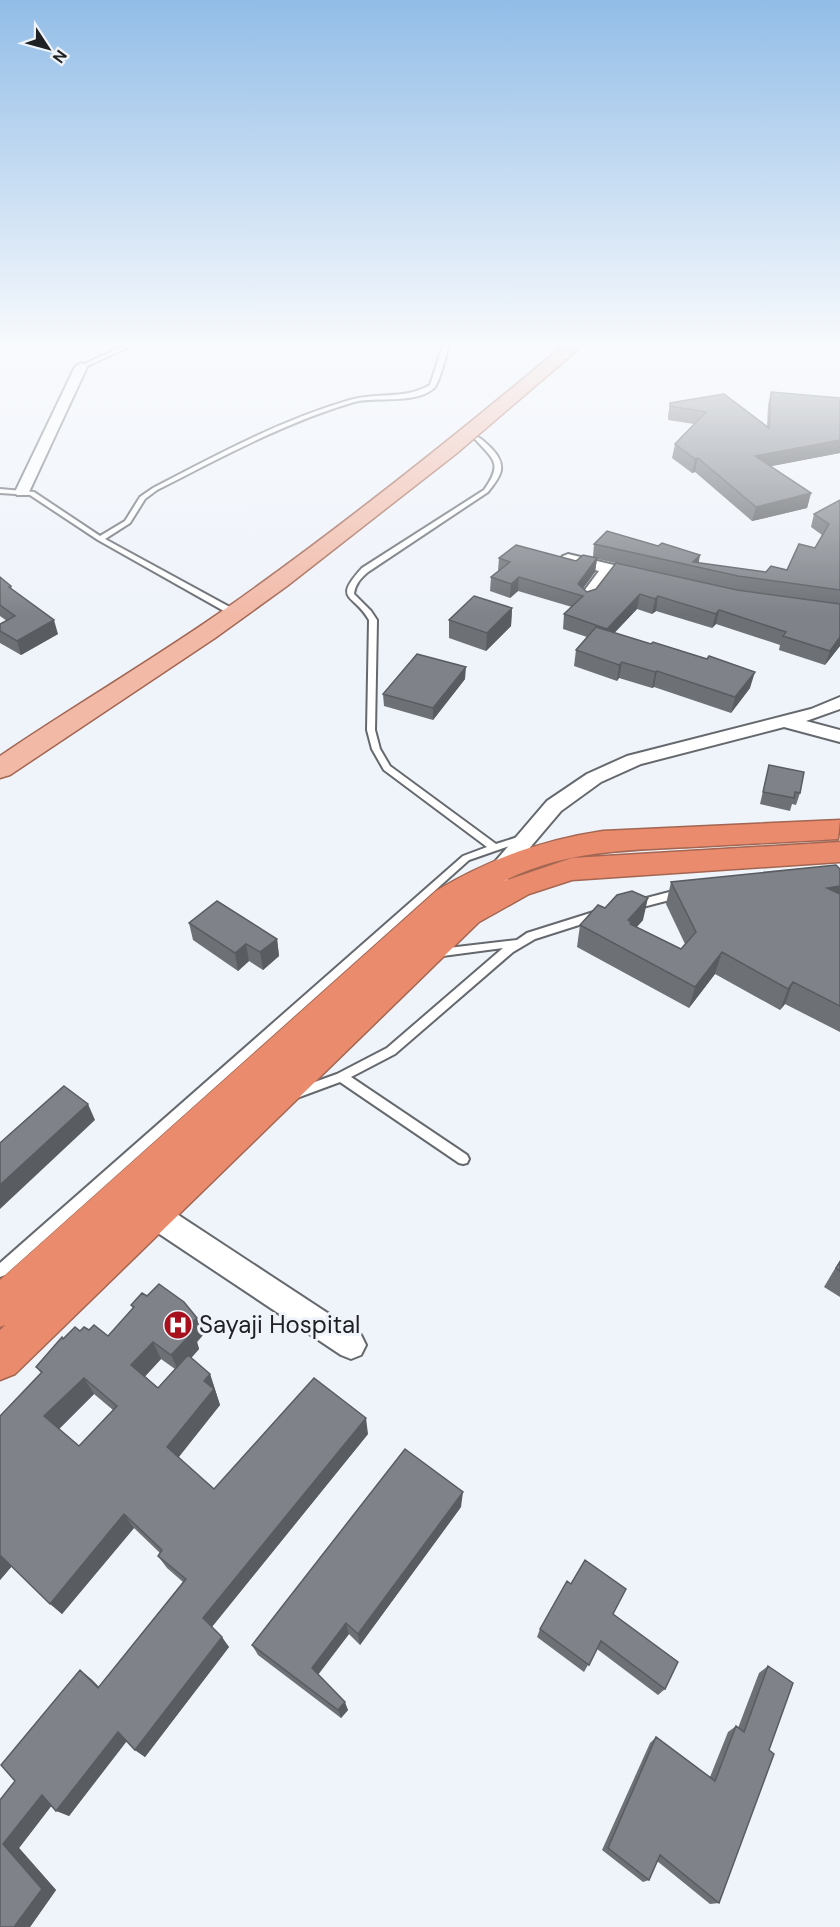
<svg xmlns="http://www.w3.org/2000/svg" width="840" height="1927" font-family="'DM Sans',sans-serif">
<style>
.lines{fill:none;stroke-linecap:round;stroke-linejoin:round}
.lane-casing{stroke:#65696e;stroke-width:4}
.street-casing{stroke:#65696e;stroke-width:4}
.primary-casing{stroke:#a26652;stroke-width:3}
.highway-casing{stroke:#a26652;stroke-width:3}
.lane{fill:#fff;fill-rule:evenodd}
.street{fill:#fff;fill-rule:evenodd}
.primary{fill:#f2b9a7;fill-rule:evenodd}
.highway{fill:#e98b6c;fill-rule:evenodd}
.wall{fill:#6d7176;fill-rule:evenodd}
.shaded-wall{fill:#595c60}
.building{fill:#7f8389;stroke:#595c60;stroke-width:1.5;fill-rule:evenodd}
.labels{text-anchor:middle;stroke-width:6;stroke-linejoin:round;paint-order:stroke}
.near-poi-label{font-size:24px;fill:#1f2023;stroke:#eff3fa;text-anchor:start}
</style>
<rect width="100%" height="100%" fill="#eff3fa"/>
<g class="lines">
<!-- lane casing -->
<g class="lane-casing">
<path id="lane" d="M126 345H133L83 368 78 367Z
M443 345H449C446 354 440 382 434 388 415 405 377 396 354 402 286 422 220 458 157 490L145 499 130 523 105 539 237 611V615H231L98 540 30 495 0 493V489L34 492 100 536 125 521 140 497 153 488C216 455 281 420 350 400 377 392 405 400 430 385Z
M478 437C483 440 488 445 493 450 508 467 500 477 488 492L368 572C361 578 355 584 354 594L371 611 377 620 375 730 380 749 390 766 496 844 524 835 529 838 527 840 469 860 5 1275 0 1277V1263L463 856 487 847 384 770 372 749 367 730 369 620C354 593 332 601 362 568L484 490C503 463 494 460 475 439Z
M681 889 685 890 686 893 685 896 635 909 630 905 631 902Z
M600 910 605 914 604 917 535 939 513 952 395 1054 351 1077 467 1155 469 1159 467 1163 463 1164 459 1163 340 1082 294 1099 290 1097 288 1094 290 1091 337 1074 387 1048 503 948 435 957 431 956 430 953 431 950 517 940 527 933Z"/>
</g>
<!-- street casing -->
<g class="street-casing">
<path id="street" d="M81 363 87 367 29 492 27 495H17L15 492 75 367Z
M568 554 647 573 649 576 641 581 613 574 592 602H580L578 599 599 571 563 562 560 559 563 556Z
M840 697V709L806 721 840 730V742L784 727 641 764 601 782 561 811 510 871 506 884 499 886 492 884 488 879 493 864 547 801 587 774 627 756 811 709Z
M153 1202 163 1205 361 1335 366 1345 361 1355 351 1359 341 1355 143 1223 140 1214 143 1205Z"/>
</g>
<!-- primary casing -->
<g class="primary-casing">
<path id="primary" d="M564 345H583L457 453 287 586 215 638 10 775 0 778V756C75 705 154 659 228 607 344 525 455 436 564 345Z"/>
</g>
<!-- highway casing -->
<g class="highway-casing">
<path id="highway" d="M840 820 838 839C789 842 740 844 691 847 626 850 563 851 504 881L572 858 840 842V862L572 880 529 894 479 922 15 1374 0 1380V1330L5 1325 0 1327V1280L436 891C489 859 542 840 603 831Z"/>
</g>
<!-- lane -->
<use href="#lane" class="lane"/>
<!-- street -->
<use href="#street" class="street"/>
<!-- primary -->
<use href="#primary" class="primary"/>
<!-- highway -->
<use href="#highway" class="highway"/>
</g>
<!-- wall -->
<path class="wall" d="M771 392 840 453 771 466 811 493 807 508 752 521 695 472 692 473 672 458 675 444 694 424 668 420V416L670 403 767 427 768 405Z
M840 500V646L825 665 779 650 780 645 716 624 712 628 656 611 652 614 637 609 614 633 750 688 731 713 654 687 652 688 619 678 617 681 574 666 576 650 587 637 563 629 564 614 572 607 518 591 510 598 490 591 491 577 498 571 499 558 576 561 593 557 594 544 699 563 766 572 787 570 815 548 822 535 811 527 814 514ZM597 559 665 574 587 592 583 588 595 572Z
M0 577 11 586 12 590 58 634 21 655 0 643V624L7 621 0 616Z
M512 608 511 626 486 651 449 638V620Z
M465 679 433 720 384 706 383 694Z
M769 765 800 793 796 805 792 804 790 811 760 804Z
M840 869V1032L785 1004 780 1010 715 974 689 1008 577 947 580 925 605 908 643 920 637 927 681 949 685 944 666 904 671 882Z
M189 923 277 939 279 956 263 970 249 961 238 971 193 940Z
M840 1260V1297L824 1287Z
M131 1305 203 1335 197 1342 199 1349 191 1358 210 1374 220 1405 178 1457 214 1489 368 1434 212 1627 229 1647 145 1757 135 1750 127 1741 69 1816 51 1806 19 1848 56 1890 30 1927H0L15 1781 80 1670 91 1679 99 1687 183 1582 167 1568 158 1556 160 1553 134 1528 62 1614 12 1566 0 1580V1416L41 1373 36 1367 63 1339 80 1331 89 1330 108 1336 133 1309ZM161 1359 175 1369 158 1388 145 1376ZM94 1394 113 1410 79 1446 59 1429Z
M461 1507 360 1645 349 1634 318 1675 348 1710 341 1718 258 1655 252 1645Z
M613 1614 665 1689 658 1695 597 1649 584 1672 537 1637 540 1629Z
M768 1666 769 1750 719 1903 710 1904 657 1861 649 1880 643 1882 602 1850 650 1743 656 1737 710 1777 728 1732 736 1726 738 1728 759 1673Z"/>
<!-- shaded-wall -->
<path class="shaded-wall" d="M840 440V453L752 470 755 456Z
M698 458 695 472 692 473 695 459Z
M811 493 807 508 752 521 756 507Z
M700 555 698 567 693 562Z
M597 558 595 572 579 594 578 584Z
M519 577 518 591 510 598 511 584Z
M640 594 637 609 605 643 607 629Z
M658 596 656 611 652 614 655 599Z
M512 608 511 626 486 651 487 633Z
M719 610 716 624 712 628 716 614Z
M54 620 58 634 21 655 17 641Z
M840 637V646L825 665 830 651Z
M622 662 619 678 617 681 619 665Z
M466 667 465 679 433 720V708Z
M657 671 654 687 652 688 655 672Z
M755 672 750 688 731 713 735 697Z
M840 886V906L827 888Z
M648 898 643 920 628 936V920Z
M277 939 279 956 263 970 260 952Z
M246 944 249 961 238 971 235 953Z
M722 952 715 974 689 1008 695 987Z
M793 982 785 1004 780 1010 788 989Z
M88 1104 95 1120 0 1209V1185Z
M197 1318 203 1335 197 1342 199 1349 179 1372 171 1355 187 1328Z
M153 1342 161 1359 140 1382 131 1365Z
M210 1374 220 1405 175 1462 167 1447 204 1381Z
M84 1378 94 1394 56 1432 44 1416Z
M366 1418 368 1434 210 1629 203 1618Z
M463 1492 461 1507 360 1645 358 1634Z
M124 1514 134 1528 62 1614 50 1604Z
M0 1555 12 1566 0 1580Z
M346 1623 349 1634 315 1678 312 1668Z
M222 1637 229 1647 145 1757 135 1750Z
M80 1670 91 1679 109 1697 98 1688Z
M345 1702 348 1710 341 1718 338 1710Z
M118 1732 128 1739 69 1816 56 1811Z
M42 1795 56 1800 19 1848 56 1890 30 1927H14L3 1844Z"/>
<!-- building -->
<path class="building" d="M771 392 840 398V440L755 456 811 493 756 507 698 458 695 459 675 444 706 412 670 406V403L724 394 769 428Z
M840 500V590L738 576 594 544 607 531 658 546 662 543 700 555 693 562 766 572 771 566 787 570 799 544 815 548 829 524 814 514Z
M516 545 576 561 583 555 597 558 578 584 587 592 596 589 616 563 737 590 840 604V637L830 651 783 636 786 632 719 610 716 614 658 596 655 599 640 594 607 629 564 614 583 596 519 577 511 584 491 577 510 562 499 558Z
M0 577 11 586 9 587 54 620 17 641 0 631V624L15 616 0 605Z
M474 596 512 608 487 633 449 620Z
M596 627 651 644 653 642 707 659 709 656 755 672 735 697 657 671 655 672 622 662 619 665 576 650Z
M417 654 466 667 433 708 383 694Z
M769 765 804 772 800 793 795 792 794 798 763 792Z
M836 865 840 869V886L827 888 840 894V1006L793 982 788 989 722 952 695 987 580 925 598 905 605 908 617 895 632 891 648 898 628 920 631 922 630 924 681 949 696 932 671 882Z
M217 901 277 939 260 952 246 944 235 953 189 923Z
M64 1086 88 1104 0 1185V1143Z
M840 1262V1271L836 1268Z
M159 1284 184 1302 197 1318 187 1328 193 1332 171 1355 153 1342 131 1365 158 1388 188 1355 210 1374 204 1381 214 1389 167 1447 214 1489 314 1378 366 1418 203 1618 222 1637 135 1750 118 1732 56 1811 42 1795 3 1844 42 1889 14 1927H0V1800L15 1781 1 1765 80 1670 98 1688 186 1579 158 1556 162 1550 124 1514 50 1604 0 1555V1416L42 1372 36 1367 62 1337 63 1339 75 1327 80 1331 84 1327 89 1330 94 1325 108 1336 134 1307 131 1305 142 1293 147 1296ZM84 1378 117 1406 79 1446 44 1416Z
M405 1449 463 1492 358 1634 346 1623 312 1668 345 1702 338 1710 252 1645Z
M585 1560 626 1589 613 1614 678 1662 665 1689 601 1641 589 1665 540 1629 567 1581 571 1584Z
M768 1666 793 1683 769 1750 774 1754 719 1903 660 1855 649 1880 608 1848 656 1737 715 1781 736 1726 744 1732Z"/>
<!-- sky -->
<linearGradient id="sky" x2="0" y2="1"><stop stop-color="#92bde7"/><stop offset="0.56" stop-color="#f8fafd"/><stop offset="1" stop-color="#f8fafd" stop-opacity="0"/></linearGradient>
<rect width="840" height="615" fill="url(#sky)"/>
<!-- icons -->
<defs>
<g id="hospital-disc" transform="scale(1.5)"><circle r="9.5" fill="#a7101d" stroke="#eff3fa"/><path d="M-5-5h3v3.5h4V-5h3V5h-3V1.5h-4V5h-3Z" fill="#fff"/></g>
</defs>
<g fill-rule="evenodd">
<use href="#hospital-disc" x="178" y="1325"/>
</g>
<g class="labels">
<!-- near-poi labels -->
<g class="near-poi-label">
<text x="199" y="1333">Sayaji Hospital</text>
</g>
</g>
<!-- north arrow -->
<g transform="translate(48 48) rotate(126)" stroke="#eff3fa" stroke-width="4.5" paint-order="stroke">
<path d="M0-4.5L10 22L0 15L-10 22Z" fill="#1f2023"/>
<text y="-9" font-size="16" font-weight="bold" text-anchor="middle" fill="#1f2023">N</text>
</g>
</svg>
